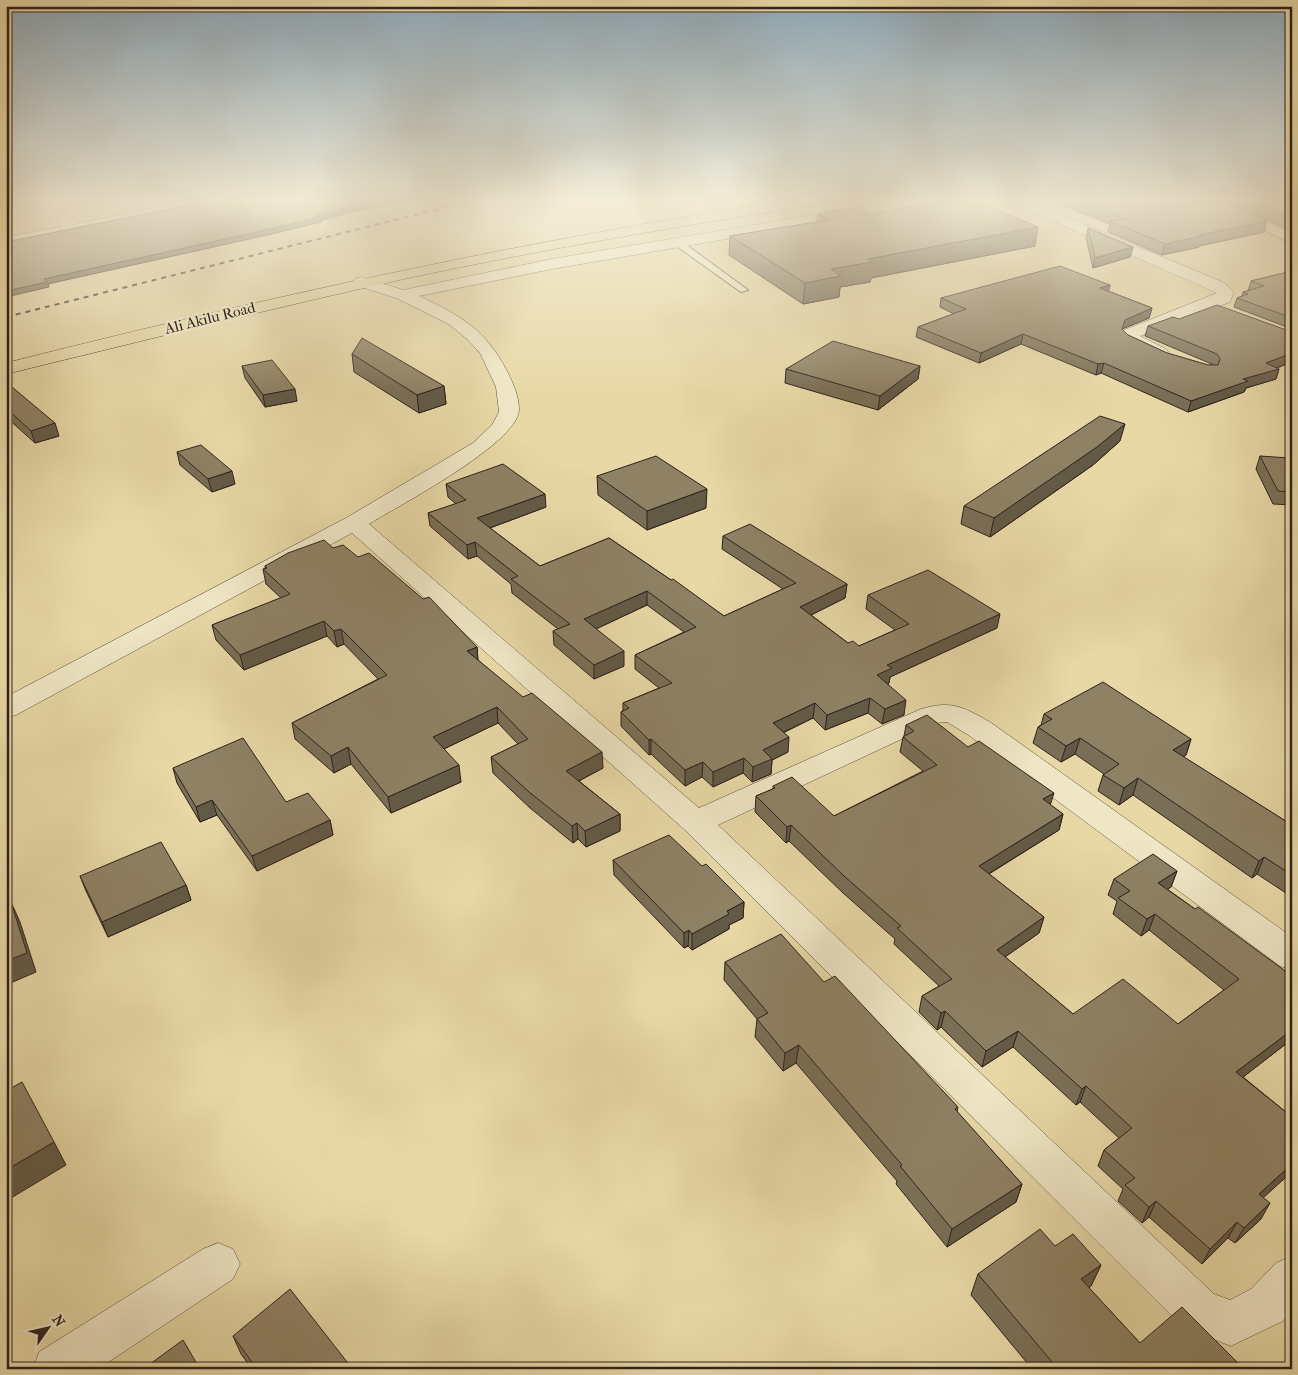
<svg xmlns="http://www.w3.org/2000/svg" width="1298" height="1375" font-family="'IM FELL French Canon',serif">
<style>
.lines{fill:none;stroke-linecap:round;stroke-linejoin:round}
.lane-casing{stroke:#5c503f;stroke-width:2}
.street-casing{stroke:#5c503f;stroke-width:1}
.primary-casing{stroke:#2e221d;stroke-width:1}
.lane{fill:#efe6c5;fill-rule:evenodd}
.street{fill:#efe6c5;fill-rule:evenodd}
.primary{fill:#e7d8a6;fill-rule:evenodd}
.rail{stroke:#2e221d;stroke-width:2;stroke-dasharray:5 5;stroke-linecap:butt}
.wall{fill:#7a6f56;stroke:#2e221d}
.shaded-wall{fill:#635a46;stroke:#2e221d}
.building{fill:#8e8164;stroke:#2e221d}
.labels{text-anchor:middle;stroke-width:5;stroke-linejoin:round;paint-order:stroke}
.far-street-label{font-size:15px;fill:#2e221d;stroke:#efe6c5}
</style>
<rect width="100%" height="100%" fill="#e7d8a6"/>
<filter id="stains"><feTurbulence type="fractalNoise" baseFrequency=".004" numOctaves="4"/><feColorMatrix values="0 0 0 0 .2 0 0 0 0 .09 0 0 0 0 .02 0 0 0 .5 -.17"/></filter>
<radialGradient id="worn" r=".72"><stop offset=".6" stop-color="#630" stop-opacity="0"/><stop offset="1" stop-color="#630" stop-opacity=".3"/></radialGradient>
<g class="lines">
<!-- lane casing -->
<g class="lane-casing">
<path id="lane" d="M675 241H681L748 290 741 292 675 245Z"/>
</g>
<!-- street casing -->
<g class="street-casing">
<path id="street" d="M21 199H38L79 223 197 199H227L220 203 6 246V237L63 226Z
M909 199H943L936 203 552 269 419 296C460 315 486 330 507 371 513 383 519 396 519 410 517 444 398 506 369 524L699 808 921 709C952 700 963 707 990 722L1292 937V970L1280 966 970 736 947 722 936 723 718 825 1214 1294 1230 1300 1251 1289 1276 1263 1292 1256V1311L1283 1321 1231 1346 1184 1328 685 830 352 533 16 715 6 718V697L346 518 473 443 492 425 499 412 496 387 480 353 467 339 450 325 425 312 396 298 355 285 353 282 355 279 361 277 403 290 552 259Z
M1003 199H1023L1225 283 1234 292 1230 302 1140 336 1166 349 1169 353 1166 357C1152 360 1136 348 1124 342L1121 338 1124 330 1217 293Z
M1201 199H1220L1292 234V244Z
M218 1243 233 1249 240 1264 233 1279 98 1369H33L39 1352 203 1249Z"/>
</g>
<!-- primary casing -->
<g class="primary-casing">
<path id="primary" d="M799 199H836L829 203C690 224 551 248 413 277 277 307 142 341 6 374V363C268 297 531 239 799 199Z"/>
</g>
<!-- lane -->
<use href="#lane" class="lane"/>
<!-- street -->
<use href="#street" class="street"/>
<!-- primary -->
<use href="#primary" class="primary"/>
<!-- rail -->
<path class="rail" d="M6 317 479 199"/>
</g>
<!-- wall -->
<path class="wall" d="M1046 199H1222L1267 221 1264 232 1199 246V247L1162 255 1108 232 1110 224Z
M1225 199H1292V226L1284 228Z
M870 213 1035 246 871 278 870 282 840 287 839 297 803 304 729 255 730 236 817 222 818 214Z
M1088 228 1133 247 1130 257 1093 268 1086 238Z
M1292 271V329L1234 307 1237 298 1242 296 1243 292 1248 291 1251 281Z
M1110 285 1108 291 1152 308 1149 318 1122 329 1128 335 1167 353 1208 365H1214L1145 336 1148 326 1292 362 1277 368 1279 369 1276 379 1246 388 1244 392 1188 412 1101 373 1096 375 1021 344 979 363 916 337 918 327 954 314 940 307 941 298Z
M352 354 444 386 446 404 419 413 354 372Z
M242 366 297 401 265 407 245 378Z
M920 366 918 379 878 410 785 383 786 369Z
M6 382 59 436 35 443 6 417Z
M1120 441 1093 465 990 537 961 524 964 506Z
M177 452 235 484 212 492 180 465Z
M1260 456 1292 462V505L1273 504 1256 469Z
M597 476 706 508 647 530 598 495Z
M446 484 546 507 490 528 540 566 609 538 724 616 783 589 722 549 723 536 847 584 845 598 811 615 848 643 859 646 895 630 866 609 868 595 997 628 890 677 889 683 888 684 904 715 882 724 868 713 825 730 813 718 783 733 788 752 772 760 771 774 752 782 743 773 713 787 702 777 685 786 651 754 649 755 621 726V712L623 710V703L659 688 635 669V655L684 632 647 605 596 629 624 666 594 679 554 645 553 631 558 629 512 593 511 584 477 556 468 559 430 526 428 513 456 504 448 497Z
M333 548 358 557 477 647 478 660 603 768 579 781 620 814V831L586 847 578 839 573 843 530 808 493 773 491 757 518 744 498 723 444 749 461 782 391 813 351 764 334 773 295 739 292 723 378 679 344 644 337 647 327 636 244 670 216 640 212 625 281 598 266 584 263 569H265V566Z
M1044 714 1191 739 1186 755 1183 757 1292 825V897L1257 874 1252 878 1133 795 1119 805 1098 791 1103 775 1104 774 1075 754 1061 762 1033 743 1038 727 1041 725Z
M906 725 968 747 1063 814 1059 830 989 874 1044 917 1039 933 1005 957 1073 1014 1178 1024 1224 990 1149 930 1141 936 1113 914 1117 901 1108 895 1114 879 1177 871 1171 887 1167 889 1195 909 1292 976V1047L1287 1043 1243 1077 1292 1117V1182L1286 1177 1263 1197 1261 1219 1235 1243 1228 1238 1202 1264 1149 1217 1142 1223 1118 1201 1123 1189 1098 1166 1104 1150 1119 1138 1080 1102 1076 1105 1013 1047 982 1067 941 1027 937 1030 919 1012 922 996 939 986 894 944 895 939 842 892 789 841 786 843 755 812 756 796 773 789V786L834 816 923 771 900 752 903 737 904 736Z
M173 768 286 802 330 820 333 835 257 871 217 815 200 822 177 783Z
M613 860 702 866 744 902 743 918 729 925V929L692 950 688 946 684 948 614 875Z
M80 876 186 885 191 900 108 937 86 891Z
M725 962 824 982 958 1107 957 1112 1022 1184 1016 1202 947 1247 896 1184 897 1181 796 1063 783 1071 755 1037 757 1019 724 980Z
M1055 1246 1101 1265 1091 1286 1089 1288 1140 1343 1238 1369H1032L971 1295 978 1274Z
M233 1336 351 1367 352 1369H252L241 1354Z"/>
<!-- shaded-wall -->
<path class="shaded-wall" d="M388 199H413L343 214V215L321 220V222L272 234 48 284 49 287 6 297V291L44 279 341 209Z
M1292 216V226L1284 228 1287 217Z
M1267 221 1264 232 1199 246V247L1162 255 1165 244 1199 235Z
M1038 227 1035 246 871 278 870 282 840 287 839 297 803 304 805 283 831 269 868 259Z
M1133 247 1130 257 1093 268 1095 258Z
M1110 285 1108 294 1100 288Z
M1152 308 1149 318 1122 329 1125 320Z
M1023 334 1021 344 979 363 981 353Z
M1292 353V362L1262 373 1266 363Z
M1104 363 1101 373 1096 375 1098 364Z
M920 366 918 379 878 410 880 396Z
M1279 369 1276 379 1246 388 1244 392 1188 412 1191 401 1243 379Z
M444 386 446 404 419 413 417 395Z
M295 389 297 401 265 407 263 395Z
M55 423 59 436 35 443 31 431Z
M1125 424 1120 441 1093 465 990 537 994 518Z
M232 471 235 484 212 492 208 479Z
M707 489 706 508 647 530V511Z
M545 494 546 507 479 532 477 518Z
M475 542 477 556 468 559 467 545Z
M847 584 845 598 799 621 800 607Z
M647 591V605L585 634 584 619Z
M1000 614 997 628 890 677 889 683 875 689 877 675 887 665Z
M324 621 327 636 244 670 240 655Z
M341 629 344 644 337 647 334 631Z
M477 647 478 663 467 651Z
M624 651V666L594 679V665Z
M870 698 868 713 825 730 827 715Z
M906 700 904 715 882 724 885 709Z
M815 703 813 718 771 738 773 723Z
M497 707 498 723 435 753 433 737Z
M789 737 788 752 772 760 771 774 752 782 753 767 763 750Z
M1080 738 1075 754 1061 762 1066 746Z
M651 739V754L649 755V740Z
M1191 739 1186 755 1167 767 1173 750Z
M348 747 351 764 334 773 331 756Z
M602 752 603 768 567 787 566 771Z
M744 758 743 773 713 787V772Z
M703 762 702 777 685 786V770Z
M459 765 461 782 391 813 388 797Z
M1138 778 1133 795 1119 805 1124 788Z
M1054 793 1049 809 1043 799Z
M212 800 217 815 200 822 196 807Z
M620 814V831L586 847 585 831Z
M1063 814 1059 830 975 882 979 866Z
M330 820 333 835 257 871 252 856Z
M577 823 578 839 573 843 572 826Z
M791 825 789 841 786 843 787 827Z
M1264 857 1257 874 1252 878 1259 861Z
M1177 871 1171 887 1153 899 1158 883Z
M186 885 191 900 108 937 102 922Z
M11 902 20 922 36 972 6 985V961Z
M744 902 743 918 729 925V929L692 950V934L727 911Z
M1155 914 1149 930 1141 936 1147 919Z
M1044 917 1039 933 992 966 997 950Z
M689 930 688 946 684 948V933Z
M945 1011 941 1027 937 1030 941 1013Z
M1292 1030V1034L1287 1043 1229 1088 1236 1072Z
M1018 1031 1013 1047 982 1067 986 1051Z
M799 1045 796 1063 783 1071 785 1053Z
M1086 1086 1080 1102 1076 1105 1082 1089Z
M54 1142 66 1165 6 1201V1170Z
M1292 1164V1167L1286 1177 1250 1210 1259 1194Z
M1022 1184 1016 1202 947 1247 952 1229Z
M1156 1201 1149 1217 1142 1223 1149 1207Z
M1270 1203 1261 1219 1235 1243 1244 1228Z
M1237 1222 1228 1238 1202 1264 1210 1249Z
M1101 1265 1091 1286 1072 1301 1081 1279Z"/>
<!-- building -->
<path class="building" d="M220 199H388L341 209 343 210 317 215 320 217 271 229 44 279 47 282 6 291V242Z
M957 199H973L1038 227 868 259 872 262 831 269 841 276 805 283 730 236 829 220 818 214 858 207 870 213Z
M1076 199H1222L1267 221 1199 235 1202 236 1165 244 1110 221 1127 219Z
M1250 199H1292V216L1287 217Z
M1088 228 1133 247 1095 258Z
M1060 266 1110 285 1100 288 1152 308 1125 320 1122 329 1128 335 1167 353 1208 365H1218L1220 359 1217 354 1148 326 1173 317 1179 319 1217 305 1292 332V353L1266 363 1279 369 1243 379 1248 381 1191 401 1104 363 1098 364 1023 334 981 353 918 327 966 309 941 298Z
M1292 271V318L1237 298 1248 294 1243 292 1264 286 1251 281Z
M362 338 444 386 417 395 352 354Z
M833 341 920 366 880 396 786 369Z
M272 360 295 389 263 395 242 366Z
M6 382 55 423 31 431 6 408Z
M1100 416 1125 424 1097 447 994 518 964 506Z
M201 445 232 471 208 479 177 452Z
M656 456 707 489 647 511 597 476Z
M1260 456 1289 458 1292 462V492L1278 491Z
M503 464 545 494 477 518 540 566 609 538 671 580 673 579 724 616 796 583 723 536 750 524 847 584 800 607 848 643 853 641 859 646 909 624 868 595 928 570 1000 614 887 665 892 668 877 675 906 700 885 709 870 698 827 715 815 703 773 723 789 737 763 750 772 759 753 767 744 758 713 772 703 762 685 770 651 739 649 740 621 712 629 708 623 703 672 683 635 655 696 627 647 591 584 619 624 651 594 665 553 631 570 624 511 579 518 576 475 542 467 545 428 513 466 500 446 484Z
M324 540 333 548 343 545 358 557 369 553 423 599 429 597 477 647 467 651 523 697 532 693 602 752 566 771 620 814 585 831 577 823 572 826 529 792 491 757 528 739 497 707 433 737 459 765 388 797 348 747 331 756 292 723 387 675 341 629 334 631 324 621 240 655 212 625 290 594 263 569 267 568 265 566 288 553Z
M1103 682 1191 739 1173 750 1292 825V838H1291L1292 839V875L1264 857 1259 861 1138 778 1124 788 1103 775 1119 764 1080 738 1066 746 1038 727 1052 719 1044 714Z
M927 715 968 747 979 741 1054 793 1043 799 1063 814 979 866 1044 917 997 950 1073 1014 1123 979 1178 1024 1239 979 1155 914 1147 919 1118 898 1130 891 1114 879 1153 854 1177 871 1158 883 1195 909 1198 907 1292 976V1030L1236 1072 1292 1117V1164L1259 1194 1270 1203 1244 1228 1237 1222 1210 1249 1156 1201 1149 1207 1125 1185 1135 1178 1104 1150 1132 1128 1086 1086 1082 1089 1018 1031 986 1051 945 1011 941 1013 922 996 952 979 897 928 901 926 844 876 791 825 787 827 756 796 775 788 773 786 792 777 834 816 937 765 903 737 914 731 906 725Z
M243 738 286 802 308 793 330 820 252 856 212 800 196 807 173 768Z
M669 835 702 866 706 864 744 902 727 911 729 914 692 934 689 930 684 933 613 860Z
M161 842 186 885 102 922 80 876Z
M11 902 27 953 6 961V904Z
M781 934 824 982 835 976 958 1107 955 1109 1022 1184 952 1229 900 1166 902 1165 799 1045 785 1053 757 1019 768 1013 725 962Z
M22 1082 54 1142 6 1170V1091Z
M1040 1229 1055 1246 1073 1234 1101 1265 1081 1279 1140 1343 1182 1307 1240 1365 1237 1369H1058L978 1274Z
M290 1289 351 1367 349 1369H257L233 1336Z
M183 1340 200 1369H143Z"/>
<!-- sky -->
<linearGradient id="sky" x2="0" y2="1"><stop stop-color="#8eaabb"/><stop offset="0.51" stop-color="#f4edd7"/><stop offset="1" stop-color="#f4edd7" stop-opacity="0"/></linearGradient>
<rect width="1298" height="392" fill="url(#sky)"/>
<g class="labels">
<!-- far-street labels -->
<g class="far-street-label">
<text transform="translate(210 318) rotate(-14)" y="5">Ali Akilu Road</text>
</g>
</g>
<!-- margin -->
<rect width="1298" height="1375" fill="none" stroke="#e7d8a6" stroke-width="25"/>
<rect x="8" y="8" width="1283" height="1360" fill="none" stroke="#2e221d" stroke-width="2.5"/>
<rect x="12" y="12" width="1273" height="1350" fill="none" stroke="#2e221d"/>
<!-- north arrow -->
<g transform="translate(48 1328) rotate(56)" stroke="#efe6c5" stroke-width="4" paint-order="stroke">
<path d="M0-4L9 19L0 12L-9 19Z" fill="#2e221d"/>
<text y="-8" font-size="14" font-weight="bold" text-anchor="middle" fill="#2e221d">N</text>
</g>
<rect width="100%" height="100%" filter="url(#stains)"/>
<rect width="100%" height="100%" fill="url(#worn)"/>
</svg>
